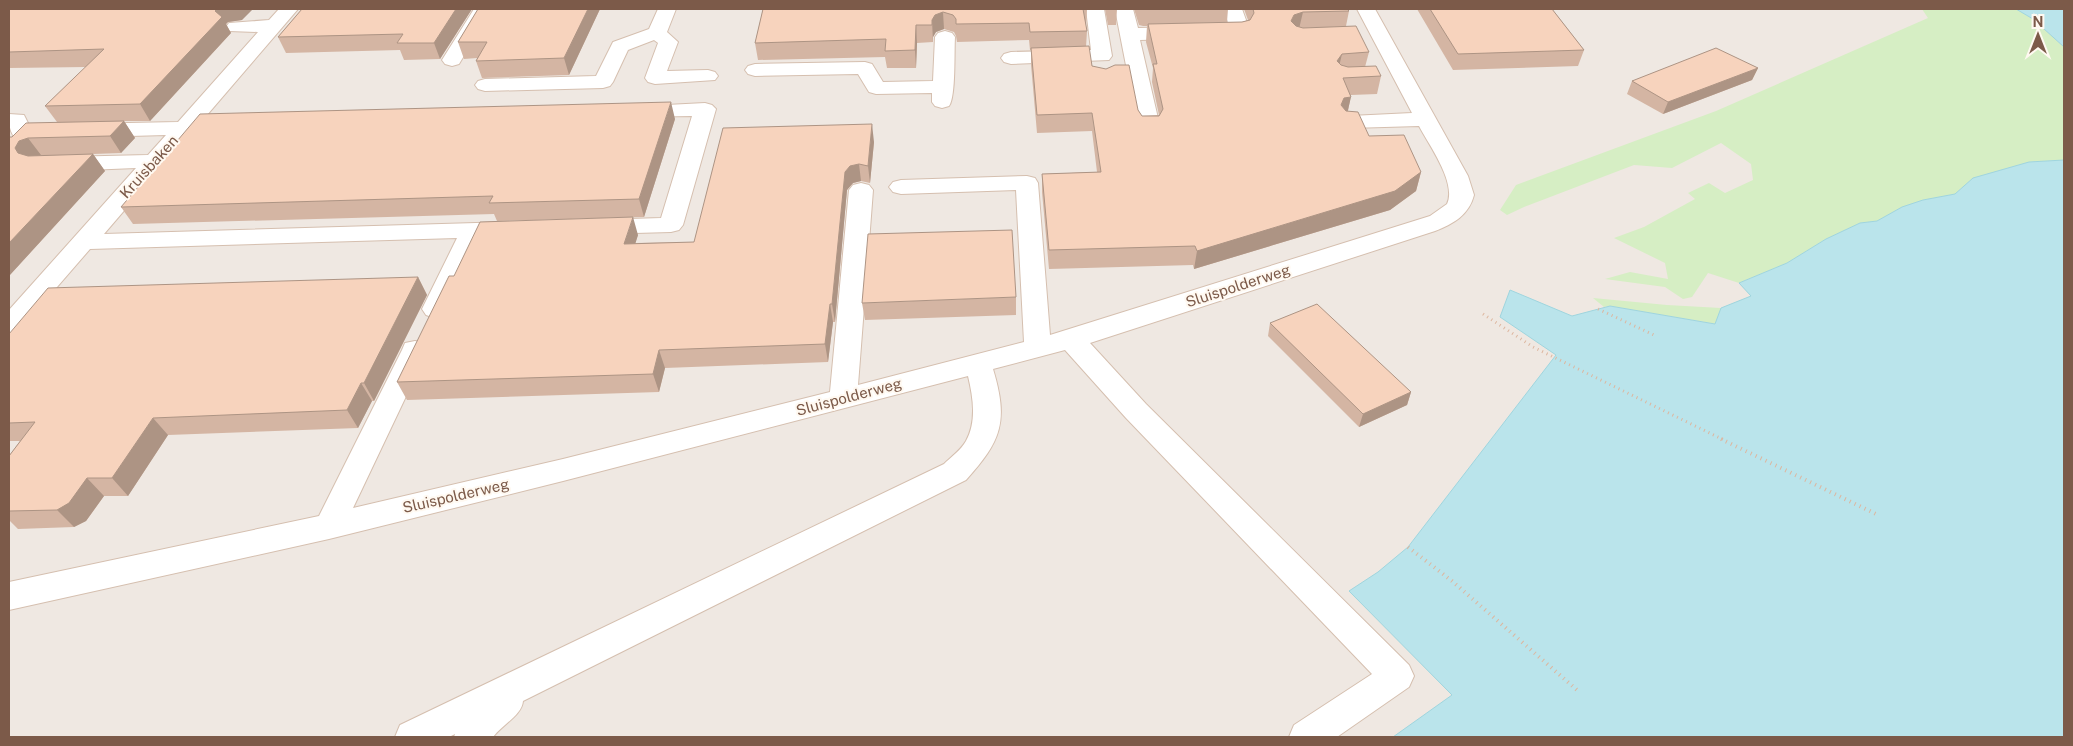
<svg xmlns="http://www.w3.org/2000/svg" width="2073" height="746" font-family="'Public Sans',sans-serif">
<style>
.industrial{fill:#efe8e2}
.green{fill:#d6eec4}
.water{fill:#bae4eb;stroke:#9fd5de}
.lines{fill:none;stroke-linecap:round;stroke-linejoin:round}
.minor-casing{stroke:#d5bfaf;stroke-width:2}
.path-far1{stroke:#ddb69f;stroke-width:3;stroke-dasharray:1 4;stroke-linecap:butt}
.path{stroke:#ddb69f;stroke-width:4;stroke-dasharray:1 4.5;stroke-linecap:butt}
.minor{fill:#fff;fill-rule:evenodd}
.wall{fill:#d4b5a3}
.shaded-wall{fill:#ad9484}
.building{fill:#f7d3bd;stroke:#ad9484}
.labels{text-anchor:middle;stroke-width:4;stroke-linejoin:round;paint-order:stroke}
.street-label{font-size:15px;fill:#7c5a49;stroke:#fff9f1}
</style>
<rect width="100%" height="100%" fill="#fef6e8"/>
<!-- industrial -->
<path class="industrial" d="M9 9H2064V737H9Z"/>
<!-- green -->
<path class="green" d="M1922 9H2016L2033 19 2064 47V160L2029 162 1973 178 1955 194 1923 200 1902 207 1877 221 1860 223 1826 239 1787 263 1739 283 1708 273 1692 297 1683 299 1665 287 1605 279 1630 272 1668 279 1665 263 1614 238 1644 227 1695 199 1688 193 1709 183 1725 193 1753 180 1751 164 1721 143 1672 168 1634 165 1524 207 1507 215 1500 210 1516 185 1716 111 1928 18Z
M1593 298 1667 305 1721 308 1716 324 1610 306 1604 307Z"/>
<!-- water -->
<path class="water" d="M2016 9H2064V47L2033 19Z
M2064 160V737H1393L1452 695 1349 591 1378 572 1408 547 1556 355 1500 317 1510 290 1572 316 1610 306 1715 324 1721 308 1751 296 1739 283 1787 263 1826 239 1860 223 1877 221 1902 207 1923 200 1955 194 1973 178 2029 162Z"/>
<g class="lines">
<!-- minor casing -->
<g class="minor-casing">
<path id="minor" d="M279 9H298L207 115H230L238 116 241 121 238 126 195 128 104 234 514 222 522 224 526 229 522 234 514 236 482 237 448 309 444 315 435 318 426 315 422 309 457 238 90 249 18 332 9 335V310L136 168 62 171 54 169 51 164 54 159 62 157 148 155 166 135 22 139 14 137C9 129 9 123 9 114L24 115 29 125 178 122 258 32 229 31 226 27 229 23 269 20Z
M474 9H492L459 64 452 66 445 64 442 60Z
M658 9H676L667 32 678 42 667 71 708 70 715 72 718 76 715 80 655 84 648 82 645 78 658 43 654 40 628 50 613 82 610 86 603 88 485 91 478 89 475 85 478 81 485 79 596 76 613 42 649 29Z
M1086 9H1104L1112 56 1109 60 1011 64 1004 62 1001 58 1004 54 1011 52 1091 50Z
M1115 9H1133L1138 28 1229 26 1224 9H1242L1250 31 1247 35 1240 37 1140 40 1160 127 1157 132 1149 133 1141 132 1138 127Z
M1357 9H1375L1468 176 1474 195C1469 215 1453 224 1435 231L1090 343 1146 404 1409 665 1414 676 1409 687 1337 737H1289L1294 725 1372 674 1126 418 1065 350 993 369C1009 422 1001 441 966 480L523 701C522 715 503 724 493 737H454L455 734 449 737H395L400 725 944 464C951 457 961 450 966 441 977 421 973 397 968 376L563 481 329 539 9 610V582L319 516 402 350 405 343 415 341 425 343 428 350 353 508 563 459 830 392 849 190 853 185 861 183 869 185 873 190 858 385 1024 342 1016 190 901 194 893 192 889 187 893 182 901 180 1027 176 1035 178 1038 183 1050 335 1430 216 1447 204C1457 183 1429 145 1419 126L1350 128 1342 127 1339 122 1342 117 1350 116 1412 113Z
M945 31 952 33 955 37C954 51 956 97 949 106L942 108 935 106 932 102V93L876 94 869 92 858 74 755 76 748 74 745 70 748 66 755 64 865 62 872 64 883 82 933 81 935 37 938 33Z
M705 103 712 105 716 109 683 225 679 230 671 232 599 234 591 232 587 227 591 222 599 220 661 218 692 116 635 117 628 115 624 111 628 107Z"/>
</g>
<!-- path-far1 -->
<path class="path-far1" d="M1598 309 1654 335
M1483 314 1533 347 1724 440"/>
<!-- path -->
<path class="path" d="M1721 439 1876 514
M1408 547 1452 581 1577 690"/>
<!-- minor -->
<use href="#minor" class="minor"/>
</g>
<!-- wall -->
<path class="wall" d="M9 9 242 20 228 22 226 24 231 33 150 121H124L135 138 121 153 93 154 105 171 9 276 12 137 57 122 45 106 86 67 9 68Z
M302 9H472L440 59 404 60 400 50 286 53 278 37Z
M478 9H600L569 75 482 78 476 61 477 58 464 59 458 42Z
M763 9H1087L1086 26 1087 31 1086 47 1092 66 1138 110 1142 116 1159 115 1152 82 1153 68 1146 42 1147 26H1143L1139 25 1134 9H1228L1227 22H1242L1248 20 1244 9H1347L1349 11 1346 26 1369 52 1365 67 1381 76 1377 94 1351 95 1348 111 1369 136 1421 172 1416 191 1390 210 1194 269 1193 265 1049 269 1042 192V174L1097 172 1092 131 1037 133 1031 65V50H1030L1029 40 957 42 956 36 954 32 944 29 936 32 933 37V42L917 43 916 68H887L885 57 758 60 755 43Z
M1105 9H1117L1116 25H1108Z
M1417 9H1552L1584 50 1578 66 1453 70Z
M1758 68 1752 80 1663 114 1627 94 1632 81Z
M675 119 644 217 497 221 494 214 133 224 121 207Z
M874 142 870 183 861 181 853 183 847 190 835 322H833L828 362 665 368 659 392 407 400 397 382 454 276 638 235 635 243 694 242Z
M418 277 427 295 374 401H372L358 428 168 435 128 496H104L86 521 74 527 18 529 9 520V456L20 441H9V334Z
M1016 297V315L865 320 862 303Z
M1270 323 1411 392 1407 405 1359 427 1268 336Z"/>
<!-- shaded-wall -->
<path class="shaded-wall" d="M217 9H253L242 20 228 22 226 24 231 33 150 121 140 104Z
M456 9H472L440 59 434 43Z
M588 9H600L569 75 564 58Z
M943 12 944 29 936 32 933 37V42L932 20 935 15Z
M1303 12 1299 29 1291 21 1294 15Z
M916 25 917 43 916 68 915 50Z
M1342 54 1338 71 1337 61Z
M1758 68 1752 80 1663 114 1668 102Z
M1351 97 1347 114 1341 105 1344 98Z
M671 102 675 119 644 217 639 199Z
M124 121 135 138 121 153 110 136Z
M872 124 874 142 870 183 868 166Z
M28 138 41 155 31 158 18 153 15 148 19 141Z
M93 154 105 171 9 276V243Z
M859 164 861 181 853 183 847 190 835 322 832 304 845 172 850 166Z
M1421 172 1416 191 1390 210 1194 269 1197 251Z
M633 217 638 235 630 261 624 244Z
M418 277 427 295 374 401 364 383Z
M830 304 833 322 828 362 825 344Z
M659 350 665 368 659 392 653 374Z
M361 383 372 401 358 428 347 410Z
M1411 392 1407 405 1359 427 1363 414Z
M153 418 168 435 128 496 112 478Z
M87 478 104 496 86 521 74 527 57 510Z"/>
<!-- building -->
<path class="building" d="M9 9H217L215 11 222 17 140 104 45 106 104 49 9 52Z
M302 9H456L434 43H397L403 34 278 37Z
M478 9H588L564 58 476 61 487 42H458Z
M763 9H1083L1087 31 1030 32 1029 23 956 24V19L953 15 943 12 935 15 932 20V25H916L915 50 885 51 886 39 755 43Z
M1253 9H1347L1349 11 1303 12 1294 15 1291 21 1296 26 1303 28 1356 26 1369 52 1342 54 1337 61 1341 65 1348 67 1376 66 1381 76 1343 78 1351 97 1344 98 1341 105 1346 111 1358 112 1369 136 1404 135 1421 172 1395 191 1197 251 1195 246 1049 250 1042 174 1101 172 1092 113 1037 115 1031 48 1089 46 1092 66 1106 69 1115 65H1129L1138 110 1142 116H1159L1163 109 1153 64H1157L1148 24 1242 22 1250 20 1254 13Z
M1430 9H1552L1584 50 1458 54Z
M1716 48 1758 68 1668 102 1632 81Z
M671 102 639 199 489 203 493 196 121 207 200 114Z
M124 121 110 136 28 138 19 141 15 148 18 153 28 156 93 154 9 243V137H12L26 123Z
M872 124 868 166 859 164 850 166 845 172 832 304H830L825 344 659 350 653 374 397 382 449 276H454L480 222 633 217 624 244 694 242 723 128Z
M1012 230 1016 297 862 303 868 234Z
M418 277 364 383H361L347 410 153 418 112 478H87L69 503 57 510 9 511V456L35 422 9 423V334L48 288Z
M1317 304 1411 392 1363 414 1270 323Z"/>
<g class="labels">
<!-- street labels -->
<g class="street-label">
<text transform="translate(149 167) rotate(-48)" y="5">Kruisbaken</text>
<text transform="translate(1238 286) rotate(-18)" y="5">Sluispolderweg</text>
<text transform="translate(849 397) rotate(-15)" y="5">Sluispolderweg</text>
<text transform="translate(456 496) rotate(-13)" y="5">Sluispolderweg</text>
</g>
</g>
<!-- border -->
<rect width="2073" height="746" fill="none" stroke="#7c5a49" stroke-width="20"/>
<!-- north arrow -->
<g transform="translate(2038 35)" stroke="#fff9f1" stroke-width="4" paint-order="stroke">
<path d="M0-4L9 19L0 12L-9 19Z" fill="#7c5a49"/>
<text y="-8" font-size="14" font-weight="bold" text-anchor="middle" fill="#7c5a49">N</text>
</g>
</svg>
